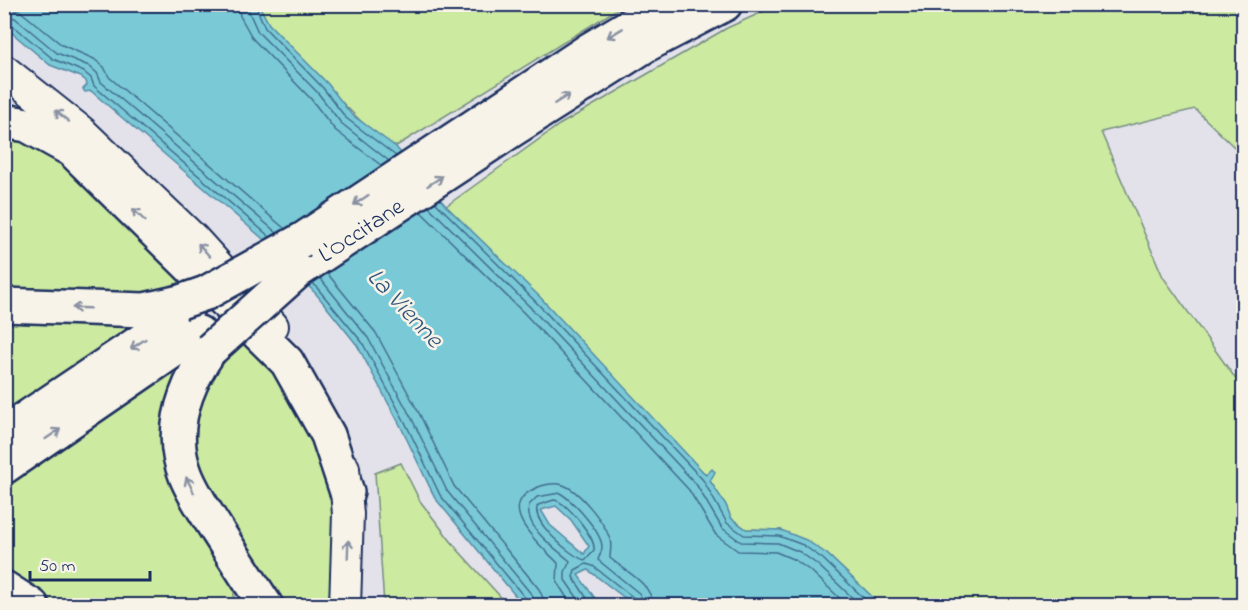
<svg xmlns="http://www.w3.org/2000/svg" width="1248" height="610" font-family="'Indie Flower',sans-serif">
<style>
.green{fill:#cdeaa1;stroke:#748c80;stroke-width:1.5}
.water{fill:#7ac9d7;stroke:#548ba7;stroke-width:1.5;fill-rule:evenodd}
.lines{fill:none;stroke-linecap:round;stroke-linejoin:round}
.shore{stroke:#416d8e;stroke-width:1.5}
.major-casing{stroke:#1b2f5e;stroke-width:34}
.highway-casing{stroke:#1b2f5e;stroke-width:38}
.major{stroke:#f7f3e8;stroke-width:30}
.highway{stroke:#f7f3e8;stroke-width:33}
.highway-bridge-casing{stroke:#1b2f5e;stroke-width:38;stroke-linecap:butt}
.highway-bridge{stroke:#f7f3e8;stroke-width:33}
.oneway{stroke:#8991a3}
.labels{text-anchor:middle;stroke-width:5;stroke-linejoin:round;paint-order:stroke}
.street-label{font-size:24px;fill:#1b2f5e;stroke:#f7f3e8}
.water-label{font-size:26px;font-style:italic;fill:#33567c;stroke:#f7f3e8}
</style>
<rect width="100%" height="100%" fill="#e3e2ea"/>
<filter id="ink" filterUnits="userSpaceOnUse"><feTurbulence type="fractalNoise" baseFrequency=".0167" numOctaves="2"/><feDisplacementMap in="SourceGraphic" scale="12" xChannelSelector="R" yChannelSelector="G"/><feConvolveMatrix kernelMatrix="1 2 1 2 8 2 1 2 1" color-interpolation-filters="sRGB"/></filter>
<g filter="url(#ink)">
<!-- green -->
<path class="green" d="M244 5H624L390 150Z
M778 5H1243V136L1234 147 1195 109 1101 132 1163 277 1243 389 1244 522 1240 524 1244 527 1243 605H881L827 554 781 530 746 529 731 518 726 505 706 475 446 206 559 125 727 28Z
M4 131 71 158 190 281 142 298 5 294Z
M5 319 139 326 5 411Z
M246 332 321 438 335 510 331 605H275L193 466V395Z
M201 349 177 393 234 585V605H52L34 593 5 567V482Z
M401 463 420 501 457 549 508 605H384L375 473Z"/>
<!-- water -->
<path class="water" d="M4 5H259L269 24 328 84 351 114 396 147 446 206 540 297 706 475 712 469 715 472 710 481 726 505 731 518 746 529 781 530 806 540 827 554 881 605H634L588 570 578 575 600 605H523L435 498 400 425 357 345 317 295 262 238 91 91 85 92 83 89 87 85 86 81 81 77 50 65 5 27ZM556 506 571 520 589 546 584 554 550 525 541 510Z"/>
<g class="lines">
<!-- shore -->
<path class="shore" d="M238 4 240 16 253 39 311 99 335 130 382 166
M247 4 249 12 258 32 318 93 341 123 389 161
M255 4 265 28 323 88 346 118 396 156
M4 6 20 11 62 45 94 59 104 67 109 77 285 229
M4 15 15 18 57 53 89 66 97 73 101 82 277 233
M4 23 11 24 53 59 84 72 91 78 94 86 270 237
M435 202 536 302 703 480 727 523 744 535 779 536 803 545 823 559 872 606
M429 207 530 307 696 484 722 528 741 542 778 543 800 552 818 565 861 606
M421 212 524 313 689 490 716 535 738 551 776 552 795 560 812 572 848 606
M327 273 376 333 420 415 454 486 539 589 543 598 544 606
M320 278 368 338 412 419 447 491 532 595 535 606
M313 283 362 342 405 422 440 495 526 599 527 606
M554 500C567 502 596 538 594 550L585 560C571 557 529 520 538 505Z
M572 606 557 582 558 563C543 548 495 509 532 490 540 485 554 482 563 485 579 490 606 524 610 540 612 546 610 552 610 558 625 571 652 583 653 606
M583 606 565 580V572L570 561C555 548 524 528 529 505L537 497 560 493C572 500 602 532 602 547 602 552 599 556 598 560L640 594 644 606
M592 606 573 577 575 570 586 564 593 566 634 598 637 606"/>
<!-- major casing -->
<g class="major-casing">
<path id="major" d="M4 70 81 131 193 238 273 326
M344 468 348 514 345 606"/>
</g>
<!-- highway casing -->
<g class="highway-casing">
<g id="highway">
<path d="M4 121 27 125 72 150 287 362 328 435 347 492"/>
<path d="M302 240 589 50 666 4"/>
<path id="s1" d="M298 271 512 130 646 45 725 4"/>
<path d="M4 305 144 310 180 302"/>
<path d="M210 350C184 388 168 432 186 476 194 496 207 514 218 532 234 557 250 582 266 606"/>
<path d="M4 433 186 311"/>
<path d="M4 467 199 333"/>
<path d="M4 588 32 606"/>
</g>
</g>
<!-- major -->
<use href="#major" class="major"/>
<!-- highway -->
<use href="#highway" class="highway"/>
<!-- highway-bridge casing -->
<g class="highway-bridge-casing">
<path id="highway-bridge" d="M180 302 206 293 302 240
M210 350 298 271"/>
</g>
<!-- highway-bridge -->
<use href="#highway-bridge" class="highway-bridge"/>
</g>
<!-- one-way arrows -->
<defs><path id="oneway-shaft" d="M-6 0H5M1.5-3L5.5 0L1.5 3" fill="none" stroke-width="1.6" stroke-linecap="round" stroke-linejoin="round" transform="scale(1.5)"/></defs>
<g class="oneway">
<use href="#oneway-shaft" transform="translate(615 33) rotate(149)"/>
<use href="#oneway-shaft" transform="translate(562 99) rotate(-32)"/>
<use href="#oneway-shaft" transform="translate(62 116) rotate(-141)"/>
<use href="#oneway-shaft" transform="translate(435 181) rotate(-33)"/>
<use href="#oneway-shaft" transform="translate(361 200) rotate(146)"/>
<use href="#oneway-shaft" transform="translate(139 215) rotate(-136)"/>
<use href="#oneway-shaft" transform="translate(204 250) rotate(-132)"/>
<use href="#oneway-shaft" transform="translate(81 308) rotate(-178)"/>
<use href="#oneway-shaft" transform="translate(138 344) rotate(146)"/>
<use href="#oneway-shaft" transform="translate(53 434) rotate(-34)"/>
<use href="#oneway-shaft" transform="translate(190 485) rotate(-116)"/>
<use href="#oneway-shaft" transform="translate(348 549) rotate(-88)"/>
</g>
</g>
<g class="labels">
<!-- street labels -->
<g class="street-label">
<text dy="8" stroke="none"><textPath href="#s1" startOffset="75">L'Occitane</textPath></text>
</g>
<!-- water labels -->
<g class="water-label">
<text transform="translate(406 307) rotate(47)" y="9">La Vienne</text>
</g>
</g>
<!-- margin -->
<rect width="1248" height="610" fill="none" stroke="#f7f3e8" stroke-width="24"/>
<rect x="12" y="12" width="1224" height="586" fill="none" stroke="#1b2f5e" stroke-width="2" filter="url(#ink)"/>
<!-- scale -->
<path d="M30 571v9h120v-9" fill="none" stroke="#1b2f5e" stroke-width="3"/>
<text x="39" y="571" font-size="18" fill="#1b2f5e" stroke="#f7f3e8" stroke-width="4.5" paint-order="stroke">50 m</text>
</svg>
